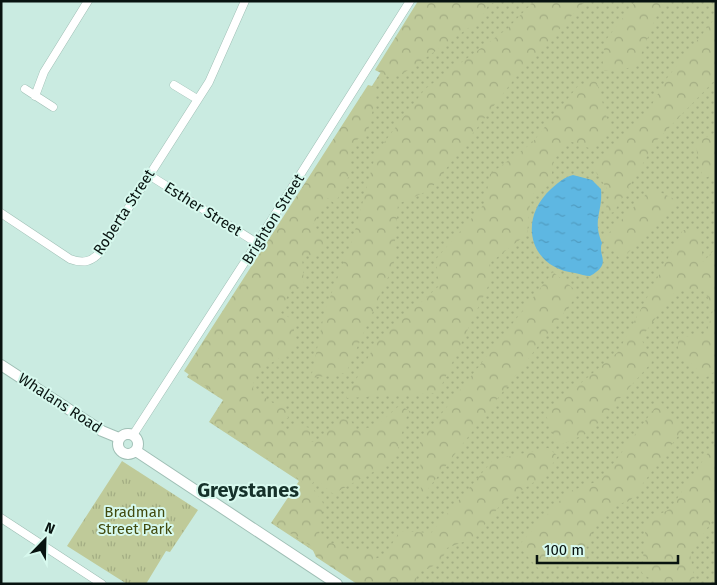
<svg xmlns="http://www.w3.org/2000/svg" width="717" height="585" font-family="'Fira Sans',sans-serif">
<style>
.grass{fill:url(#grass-dots)}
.forest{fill:url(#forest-crowns)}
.park{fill:url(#park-tufts)}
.water{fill:url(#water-ripples)}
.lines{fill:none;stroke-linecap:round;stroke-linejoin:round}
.minor-casing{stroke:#9fbfb5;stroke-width:9}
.tertiary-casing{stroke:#9fbfb5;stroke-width:12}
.minor{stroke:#fff;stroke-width:8}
.tertiary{stroke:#fff;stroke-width:10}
.labels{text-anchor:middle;stroke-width:4;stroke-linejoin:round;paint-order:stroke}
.street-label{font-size:15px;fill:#081310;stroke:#d7f9ee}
.park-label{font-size:15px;fill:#414a0e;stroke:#d7f9ee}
.district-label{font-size:20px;font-weight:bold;fill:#15312a;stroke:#d7f9ee}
</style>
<defs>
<pattern id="grass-dots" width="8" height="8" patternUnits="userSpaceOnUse" patternTransform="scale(1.25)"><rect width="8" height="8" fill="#bfca99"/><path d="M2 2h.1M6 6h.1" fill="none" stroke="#a3ad83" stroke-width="1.8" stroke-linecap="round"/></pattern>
<pattern id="forest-crowns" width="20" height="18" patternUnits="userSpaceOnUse" patternTransform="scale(1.25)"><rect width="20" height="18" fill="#bfca99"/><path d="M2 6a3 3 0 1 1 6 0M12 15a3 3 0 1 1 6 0" fill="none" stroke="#a3ad83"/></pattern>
<pattern id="park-tufts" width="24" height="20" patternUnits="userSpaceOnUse" patternTransform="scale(1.25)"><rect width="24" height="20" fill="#bfca99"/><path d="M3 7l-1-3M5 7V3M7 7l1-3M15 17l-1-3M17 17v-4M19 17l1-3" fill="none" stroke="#a3ad83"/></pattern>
<pattern id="water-ripples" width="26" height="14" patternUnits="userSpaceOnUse" patternTransform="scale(1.25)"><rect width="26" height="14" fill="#5eb7e2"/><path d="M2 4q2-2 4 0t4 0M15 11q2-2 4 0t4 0" fill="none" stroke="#509cc1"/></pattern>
</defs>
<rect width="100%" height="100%" fill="#caebe1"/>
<!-- grass -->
<path class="grass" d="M426 1H716V584H364L271 523 299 481 209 422 223 400 187 377Z"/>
<!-- forest -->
<path class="forest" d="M418 1H501L489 4 480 20 401 75 389 77 375 70Z
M534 1H585L515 78 430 190 398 204 393 266 346 373 311 378 325 310 353 238 376 153 425 89 507 29Z
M636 1H670L656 17 636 67 602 71 605 41Z
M716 17V79L657 140 614 212 604 215 610 193 593 168 647 113 667 78Z
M596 80 611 132 589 148 569 141 553 161 551 184 531 195 527 234 490 263 491 280 438 393 346 398 376 343 439 286 436 259 485 203 490 174 532 143 578 86Z
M368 85 376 87 374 106 365 138 358 139 354 143 348 163 353 168 335 204 328 198 310 230 320 233 326 242 317 254 302 257 304 284 288 294 281 313 294 320V349L255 373 253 389 273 403 284 400 288 418 280 422 284 431 297 425 310 428V442L318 441 340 418 351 421 356 429 375 427 400 405 411 412 406 418 395 460 333 494 316 479 311 485 323 503 319 535C338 550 355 551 379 550L375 559 385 555 400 531 431 533 493 460 548 448 558 456 545 475 502 503 474 538 447 548C442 563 433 568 417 572L416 584H357L316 557 311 546 272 522 302 481 210 421 225 400 184 371Z
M716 132V173L703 179 695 143Z
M652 188 678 201 621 260 603 239Z
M683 230 700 231 703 262 716 248V371L702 380 695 366 678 355V337L706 335 713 310 704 289H677L641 338 652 362 590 432 558 446 545 413 618 352Z
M553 272 579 293 421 498 420 441Z
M660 401 684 428 630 501C602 507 597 520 587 546L563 550 552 565 539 569 518 546 568 492 601 480Z
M716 441V515L690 554 695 581 693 584H658L642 573 646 521 670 509Z"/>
<!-- park -->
<path class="park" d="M122 461 198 510 170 552 166 551 146 584H127L67 546Z"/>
<!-- water -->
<path class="water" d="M573 175 592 180 601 189C603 213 592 219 602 243 597 256 613 263 590 276 585 276 581 274 575 273 530 268 517 220 551 189 558 183 564 177 573 175Z"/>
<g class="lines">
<!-- minor casing -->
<g class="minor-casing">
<path id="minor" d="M174 85 197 99
M25 89 53 107
M35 96 44 72 88 1
M149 175 257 243
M1 213 70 259C83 264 92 262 101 251L209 82 245 1
M133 435 257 243 410 1
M1 518 102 584"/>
</g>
<!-- tertiary casing -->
<g class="tertiary-casing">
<path id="tertiary" d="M1 365 102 431 119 438
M118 444a10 10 0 1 1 20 0a10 10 0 1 1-20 0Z
M136 451 337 584"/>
</g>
<!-- minor -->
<use href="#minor" class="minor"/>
<!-- tertiary -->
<use href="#tertiary" class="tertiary"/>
</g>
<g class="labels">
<!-- street labels -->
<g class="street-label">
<text transform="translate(203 209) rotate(32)" y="5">Esther Street</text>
<text transform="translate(124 212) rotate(-57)" y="5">Roberta Street</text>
<text transform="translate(273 219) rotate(-58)" y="5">Brighton Street</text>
<text transform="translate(60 403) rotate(33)" y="5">Whalans Road</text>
</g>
<!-- park labels -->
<g class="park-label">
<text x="135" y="517">Bradman<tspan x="135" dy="17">Street Park</tspan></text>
</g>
<!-- district labels -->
<g class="district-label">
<text x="248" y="497">Greystanes</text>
</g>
</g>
<!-- border -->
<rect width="717" height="585" fill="none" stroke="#081310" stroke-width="5"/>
<!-- north arrow -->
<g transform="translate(45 540) rotate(23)" stroke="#d7f9ee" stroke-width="4" paint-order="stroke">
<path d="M0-4L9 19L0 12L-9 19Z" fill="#081310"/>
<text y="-8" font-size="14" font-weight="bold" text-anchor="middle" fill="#081310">N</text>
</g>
<!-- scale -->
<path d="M537 555v8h141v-8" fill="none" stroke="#081310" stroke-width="2.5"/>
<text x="544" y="555" font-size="15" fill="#081310" stroke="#d7f9ee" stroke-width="4" paint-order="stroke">100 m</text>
</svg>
